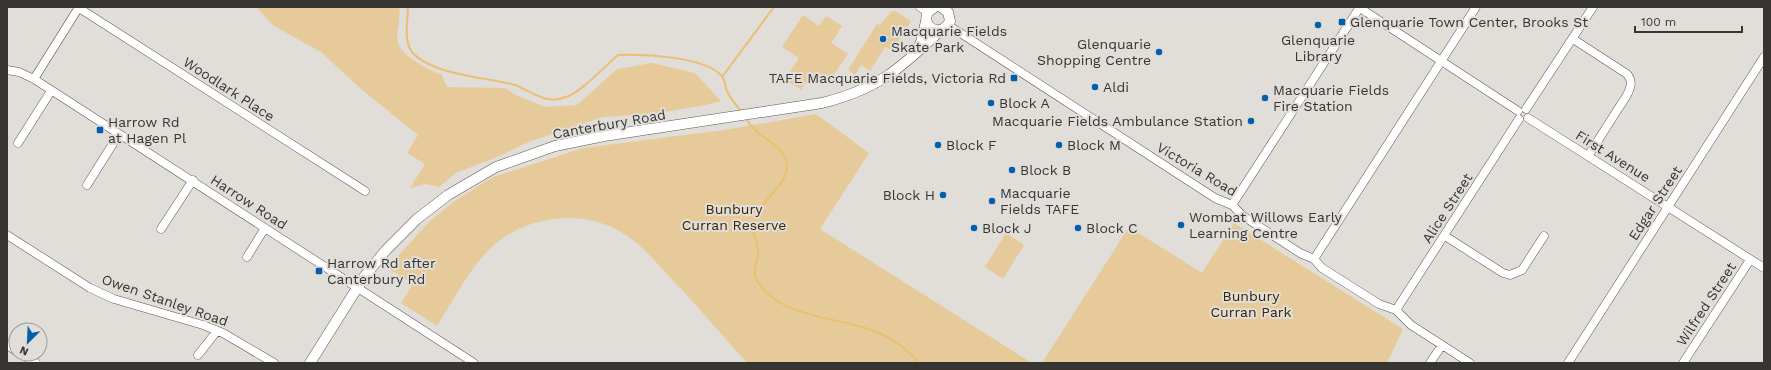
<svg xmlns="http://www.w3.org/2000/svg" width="1771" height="370" font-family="'Work Sans',sans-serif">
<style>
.green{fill:#e7ca99}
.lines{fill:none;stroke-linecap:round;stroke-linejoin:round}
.stream{stroke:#ebbf71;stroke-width:2}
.minor-casing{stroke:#5b5853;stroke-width:9}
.major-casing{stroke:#5b5853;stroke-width:11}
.minor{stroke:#fff;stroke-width:8}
.major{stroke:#fff;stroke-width:10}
.poi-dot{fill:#035fac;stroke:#e1ddd8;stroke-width:1.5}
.labels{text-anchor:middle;stroke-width:4;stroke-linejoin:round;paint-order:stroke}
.poi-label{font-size:14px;fill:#363532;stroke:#e1ddd8;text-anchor:start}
.street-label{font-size:14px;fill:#363532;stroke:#e1ddd8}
.park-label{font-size:14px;fill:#372603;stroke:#e1ddd8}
</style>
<rect width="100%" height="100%" fill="#e1ddd8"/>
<!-- green -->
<path class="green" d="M256 7H399C401 18 397 28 397 39 398 55 429 70 442 75L447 87 505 88 514 94 545 107 577 105 617 69 652 63 695 73 721 101 706 105 652 114 603 117 531 141 497 157 456 173 439 187 425 184 410 188 425 164 407 153 418 135 361 89 321 52 274 26Z
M892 11H895L910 20V23L892 51 885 47 870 71 861 65 855 75 848 70 877 24 880 25Z
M803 15 819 26 826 16 842 26 831 43 848 54 827 85 811 75 801 90 785 79 799 58 782 47Z
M816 114 869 153 820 229 1032 363H747C720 333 694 302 666 273 653 259 641 244 624 234 603 220 574 215 549 220 527 223 506 233 490 249 468 270 454 300 437 326L401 303 413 284 387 268 430 221 453 202 493 177 583 148 724 130Z
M1234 223 1403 329 1387 363H1042L1129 227 1202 273Z
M1006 233 1024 245 1003 279 985 267Z"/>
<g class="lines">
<!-- stream -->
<path class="stream" d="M408 7C408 20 403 40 412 52 431 75 486 77 515 85 526 89 536 97 548 99 553 100 561 99 566 97 579 94 606 65 618 55 644 54 703 56 722 76 725 80 725 87 727 91 730 98 736 105 741 111
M722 77 774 7
M745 118C749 123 753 128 757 132 766 140 777 144 783 154 798 176 767 195 758 212 755 217 754 224 752 229 755 237 758 244 758 253 758 265 750 268 758 282 780 318 839 317 874 331 891 337 908 350 919 363"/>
<!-- minor casing -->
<g class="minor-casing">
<path id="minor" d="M920 7 928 12
M79 8 365 191
M1360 8 1518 111
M948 25 1215 198 1232 205 1243 216 1300 253 1314 259 1322 268 1379 304 1396 310 1411 325 1470 363
M1573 39 1627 74C1633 81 1631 87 1627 95L1588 156
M7 70 19 72 34 79 474 363
M34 79 79 7
M1526 109 1593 7
M1528 118 1764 268
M18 143 51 91
M87 185 119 134
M1232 205 1360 7
M161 229 193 180
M7 235 90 288 114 299 203 325 223 333 274 363
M1445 236 1503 273 1510 275 1522 270 1544 236
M247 257 265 228
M1314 259 1476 7
M1396 310 1519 119
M7 345 16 351
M21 354 36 363
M198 355 217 331
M1430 363 1442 345
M1568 363 1764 57
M1683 363 1750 260"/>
</g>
<!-- major casing -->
<g class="major-casing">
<path id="major" d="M935 7 928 12C920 29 943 38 950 21L948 12 941 7
M918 50 922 39 926 21
M310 363 364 277 386 250 417 219 448 195 496 167 555 146 604 136 822 103C878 89 900 69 940 31"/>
</g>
<!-- minor -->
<use href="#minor" class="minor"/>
<!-- major -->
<use href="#major" class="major"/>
</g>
<!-- markers -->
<g class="poi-dot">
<rect x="1338" y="18" width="8" height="8" rx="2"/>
<circle cx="1318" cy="25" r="4"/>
<circle cx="883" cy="39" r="4"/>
<circle cx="1159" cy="52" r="4"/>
<rect x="1010" y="74" width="8" height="8" rx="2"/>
<circle cx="1095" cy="87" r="4"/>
<circle cx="1265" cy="98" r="4"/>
<circle cx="991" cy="103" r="4"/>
<circle cx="1251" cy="121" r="4"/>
<rect x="96" y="126" width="8" height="8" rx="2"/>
<circle cx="938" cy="145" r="4"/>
<circle cx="1059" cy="145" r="4"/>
<circle cx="1012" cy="170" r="4"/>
<circle cx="943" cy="195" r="4"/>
<circle cx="992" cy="201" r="4"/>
<circle cx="1181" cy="225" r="4"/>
<circle cx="974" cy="228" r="4"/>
<circle cx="1078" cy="228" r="4"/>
<rect x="315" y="267" width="8" height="8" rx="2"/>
</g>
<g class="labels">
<!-- poi labels -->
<g class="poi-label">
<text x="1350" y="27">Glenquarie Town Center, Brooks St</text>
<text x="891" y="36">Macquarie Fields<tspan x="891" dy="16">Skate Park</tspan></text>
<text x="1318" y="45" text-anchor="middle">Glenquarie<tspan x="1318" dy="16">Library</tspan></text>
<text x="1151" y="49" text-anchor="end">Glenquarie<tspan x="1151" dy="16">Shopping Centre</tspan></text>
<text x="1006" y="83" text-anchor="end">TAFE Macquarie Fields, Victoria Rd</text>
<text x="1103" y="92">Aldi</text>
<text x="1273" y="95">Macquarie Fields<tspan x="1273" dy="16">Fire Station</tspan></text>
<text x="999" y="108">Block A</text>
<text x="1243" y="126" text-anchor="end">Macquarie Fields Ambulance Station</text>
<text x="108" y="127">Harrow Rd<tspan x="108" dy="16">at Hagen Pl</tspan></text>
<text x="946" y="150">Block F</text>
<text x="1067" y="150">Block M</text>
<text x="1020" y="175">Block B</text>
<text x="1000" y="198">Macquarie<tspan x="1000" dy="16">Fields TAFE</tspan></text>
<text x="935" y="200" text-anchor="end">Block H</text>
<text x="1189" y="222">Wombat Willows Early<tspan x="1189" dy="16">Learning Centre</tspan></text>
<text x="982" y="233">Block J</text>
<text x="1086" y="233">Block C</text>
<text x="327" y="268">Harrow Rd after<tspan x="327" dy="16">Canterbury Rd</tspan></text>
</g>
<!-- street labels -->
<g class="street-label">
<text transform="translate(229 89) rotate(33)" y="5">Woodlark Place</text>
<text transform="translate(609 124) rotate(-10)" y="5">Canterbury Road</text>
<text transform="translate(1613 156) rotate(32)" y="5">First Avenue</text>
<text transform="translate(1197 169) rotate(31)" y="5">Victoria Road</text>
<text transform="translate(249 202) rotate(33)" y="5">Harrow Road</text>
<text transform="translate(1655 203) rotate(-57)" y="5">Edgar Street</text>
<text transform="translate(1447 208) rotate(-57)" y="5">Alice Street</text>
<text transform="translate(165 300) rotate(19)" y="5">Owen Stanley Road</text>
<text transform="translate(1706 304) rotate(-57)" y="5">Wilfred Street</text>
</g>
<!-- park labels -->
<g class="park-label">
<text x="734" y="214">Bunbury<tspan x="734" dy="16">Curran Reserve</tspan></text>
<text x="1251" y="301">Bunbury<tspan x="1251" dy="16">Curran Park</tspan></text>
</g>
</g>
<!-- border -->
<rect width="1771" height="370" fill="none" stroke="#363532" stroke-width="16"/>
<!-- north arrow -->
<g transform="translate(28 342) rotate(204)"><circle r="19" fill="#e1ddd8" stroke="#9d9a96"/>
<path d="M0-3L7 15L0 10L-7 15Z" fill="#035fac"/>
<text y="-6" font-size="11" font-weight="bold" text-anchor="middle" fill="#363532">N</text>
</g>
<!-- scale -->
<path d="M1635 26v6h107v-6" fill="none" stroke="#363532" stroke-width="2"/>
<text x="1641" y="26" font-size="12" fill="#363532" stroke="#e1ddd8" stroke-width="3" paint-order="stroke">100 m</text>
</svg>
